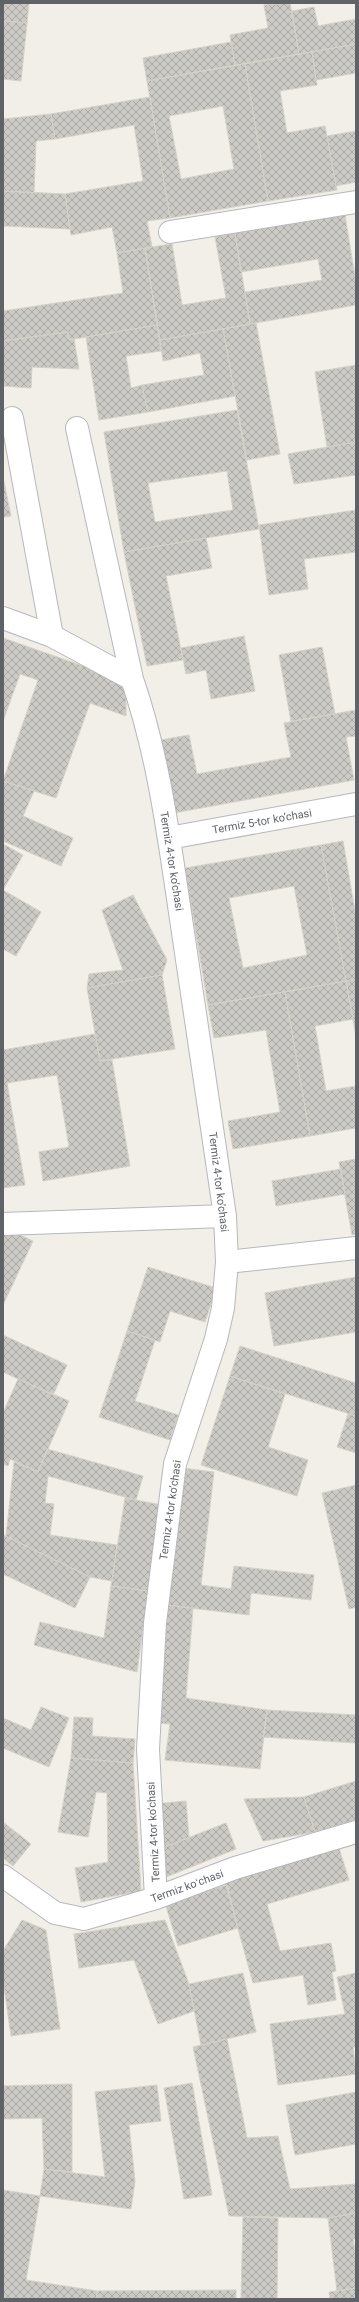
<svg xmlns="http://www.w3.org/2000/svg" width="359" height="2302" font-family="Roboto,sans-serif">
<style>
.building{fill:url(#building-cross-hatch);stroke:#d6d1c6;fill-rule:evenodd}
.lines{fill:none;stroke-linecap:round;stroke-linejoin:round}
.minor-casing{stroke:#b5b8bc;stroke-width:24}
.minor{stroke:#fff;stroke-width:22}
.labels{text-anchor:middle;stroke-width:3.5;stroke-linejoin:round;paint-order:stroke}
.street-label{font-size:11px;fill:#5f6368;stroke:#fff}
</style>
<defs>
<pattern id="building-cross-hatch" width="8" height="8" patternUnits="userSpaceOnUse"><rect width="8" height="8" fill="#cccac5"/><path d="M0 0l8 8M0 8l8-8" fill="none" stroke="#a9a8a4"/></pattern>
</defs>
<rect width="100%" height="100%" fill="#f1efe8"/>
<!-- building -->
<path class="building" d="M3 3H29L27 23 3 21Z
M290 3 299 54 235 65 230 35 268 28 264 5Z
M314 7 318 26 356 19V44L299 54 292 11Z
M3 21 27 23 21 81 3 79Z
M231 42 235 65 147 81 143 58Z
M356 44V73L316 80 312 52Z
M312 52 317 85 280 91 287 133 325 126 337 190 268 201 245 64Z
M245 64 268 201 170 218 147 81ZM223 106 234 169 181 179 169 116Z
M150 97 170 218 147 221 152 247 117 253 112 227 71 235 65 194 143 181 134 125 55 139 51 114Z
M51 114 55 139 36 141 34 193 3 191V119Z
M356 131V182L336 186 327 136Z
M3 191 65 194 70 229 4 226 3 229Z
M345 215 356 283V305L250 324 245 292 322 280 318 259 241 272 235 233Z
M235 233 250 324 160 340 145 248 172 244 182 305 226 298 215 237Z
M145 248 157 325 74 339H68V332L3 341V311L123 293 117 253Z
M256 323 280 454 247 460 223 329Z
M157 325 161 351 126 356 131 388 142 385 148 412 99 420 86 337Z
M223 329 235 396 148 412 142 385 204 375 200 353 163 361 160 340Z
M68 332V339H74L79 369 32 367 31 388 3 386V341Z
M356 365V442L327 447 315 372Z
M237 410 259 529 124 552 104 432ZM227 471 233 510 155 522 148 483Z
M356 442V475L294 484 288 454Z
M3 477 11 516 3 517Z
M356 510V552L304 559 308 589 269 595 259 525Z
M206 538 212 568 166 576 183 660 147 666 124 552Z
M244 636 255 691 211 699 206 670 186 674 181 648Z
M3 638 126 681V716L90 703 56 798 3 781 38 680 20 674 3 721Z
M322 647 335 714 291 721 279 655Z
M356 710V736L346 737 354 780 174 813 161 740 189 735 197 774 291 757 284 723Z
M3 781 34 791 23 816 73 838 61 866 3 841Z
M343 841 356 917V980L346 981 321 845Z
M3 844 23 855 3 890Z
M321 845 346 981 208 1005 185 868ZM294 886 307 955 243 968 229 898Z
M3 890 41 912 16 956 3 949Z
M133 895 167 960 162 975 87 988 89 974 123 970 102 910Z
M162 975 175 1049 100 1061 87 988Z
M356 980V1037L346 981Z
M346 981 353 1019 315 1026 326 1091 356 1086V1128L310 1136 285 992Z
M285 992 310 1136 233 1149 228 1121 280 1112 266 1030 214 1038 208 1005Z
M95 1034 100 1061 112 1060 130 1166 43 1181 39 1152 69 1147 57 1075 7 1083 25 1185 3 1188V1050Z
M356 1159V1234L352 1235 339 1162Z
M341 1169 345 1194 276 1206 272 1181Z
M9 1230 33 1241 3 1305V1231Z
M148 1267 216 1288 205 1322 170 1311 160 1342 127 1331Z
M356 1277V1332L274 1346 265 1293Z
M127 1331 155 1340 135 1401 178 1415 170 1440 99 1417Z
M3 1335 67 1365 53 1395 3 1372Z
M240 1346 356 1383V1416L230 1376Z
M230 1376 285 1394 268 1447 308 1460 297 1496 201 1465Z
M18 1379 69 1401 38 1472 10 1459 8 1466 3 1464V1413Z
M348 1414 356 1416V1453L337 1447Z
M47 1449 143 1476 136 1500 48 1476 45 1503 54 1504 50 1535 117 1545 112 1581 90 1577 6 1536 14 1462 38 1472Z
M182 1468 214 1472 201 1585 231 1589 234 1566 314 1575 311 1600 251 1593 249 1615 166 1605Z
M356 1485V1607L349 1609 322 1493Z
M125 1498 162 1505 148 1591 111 1586Z
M3 1535 90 1577 75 1608 3 1574Z
M111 1586 148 1591 137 1672 34 1645 40 1622 104 1638Z
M166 1605 193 1608 186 1698 267 1710 260 1769 165 1760 170 1724 156 1723Z
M41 1707 69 1718 49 1767 3 1748V1718L31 1730Z
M267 1710 356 1715V1743L263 1737Z
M74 1717 93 1718 92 1736 135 1739 133 1763 71 1758Z
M71 1758 133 1763 141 1891 81 1902 75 1868 108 1862 107 1793 96 1792 88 1837 58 1832Z
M356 1781V1820L315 1832 304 1797Z
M304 1797 315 1832 263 1841 244 1799Z
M186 1801 189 1838 162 1848 154 1804Z
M3 1822 31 1844 13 1866 3 1858Z
M226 1823 236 1849 166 1877 162 1848Z
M338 1845 349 1880 267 1904 280 1951 331 1943 336 1971 332 1972 336 2000 308 2005 303 1975 253 1983 224 1878Z
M227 1885 238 1928 178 1946 165 1903Z
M22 1920 46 1930 60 2029 11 2036 3 1980V1951Z
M165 1920 189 1984 194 2011 158 2024 134 1960 79 1968 74 1934Z
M243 1973 256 2032 201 2045 189 1984Z
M356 1973V2047H353L356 2074 278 2085 270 2024 345 2014 337 1977Z
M227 2039 247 2138 278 2136 290 2189 356 2184V2213L328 2218 229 2216 193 2047Z
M192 2083 212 2195 184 2199 164 2088Z
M72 2084V2172L44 2169 42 2118 3 2119V2086Z
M157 2085 161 2121 129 2125 135 2181 131 2209 40 2196 44 2169 105 2177 95 2092Z
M356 2092V2144L295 2155 286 2105Z
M3 2190 40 2196 26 2280 97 2291V2299H3Z
M356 2213V2239H353L356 2257V2288L337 2291 328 2218Z
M243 2217 278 2218 277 2299H241Z
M356 2288V2299H330L329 2292Z
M236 2290V2299H97V2291Z"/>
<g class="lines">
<!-- minor casing -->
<g class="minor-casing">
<path id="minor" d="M170 232 356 202
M12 418 52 636
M77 428 132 679
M3 618 52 636 132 679C159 757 169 839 181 919 196 1018 210 1117 225 1216L227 1262 223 1308 216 1339 175 1464 155 1623 148 1749 156 1898
M169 838 356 804
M3 1224 225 1216
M227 1262 356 1248
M3 1876 55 1913 84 1919 156 1898 235 1868 356 1832"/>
</g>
<!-- minor -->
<use href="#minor" class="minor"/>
</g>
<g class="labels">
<!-- street labels -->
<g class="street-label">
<text transform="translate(262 821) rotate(-10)" y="4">Termiz 5-tor koʼchasi</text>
<text transform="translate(172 861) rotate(81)" y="4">Termiz 4-tor koʼchasi</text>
<text transform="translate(219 1182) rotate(83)" y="4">Termiz 4-tor koʼchasi</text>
<text transform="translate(170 1510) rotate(-82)" y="4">Termiz 4-tor koʼchasi</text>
<text transform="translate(153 1832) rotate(-93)" y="4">Termiz 4-tor koʼchasi</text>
<text transform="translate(187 1886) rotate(-20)" y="4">Termiz koʻchasi</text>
</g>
</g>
<!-- border -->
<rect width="359" height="2302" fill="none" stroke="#5f6368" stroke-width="8"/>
</svg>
